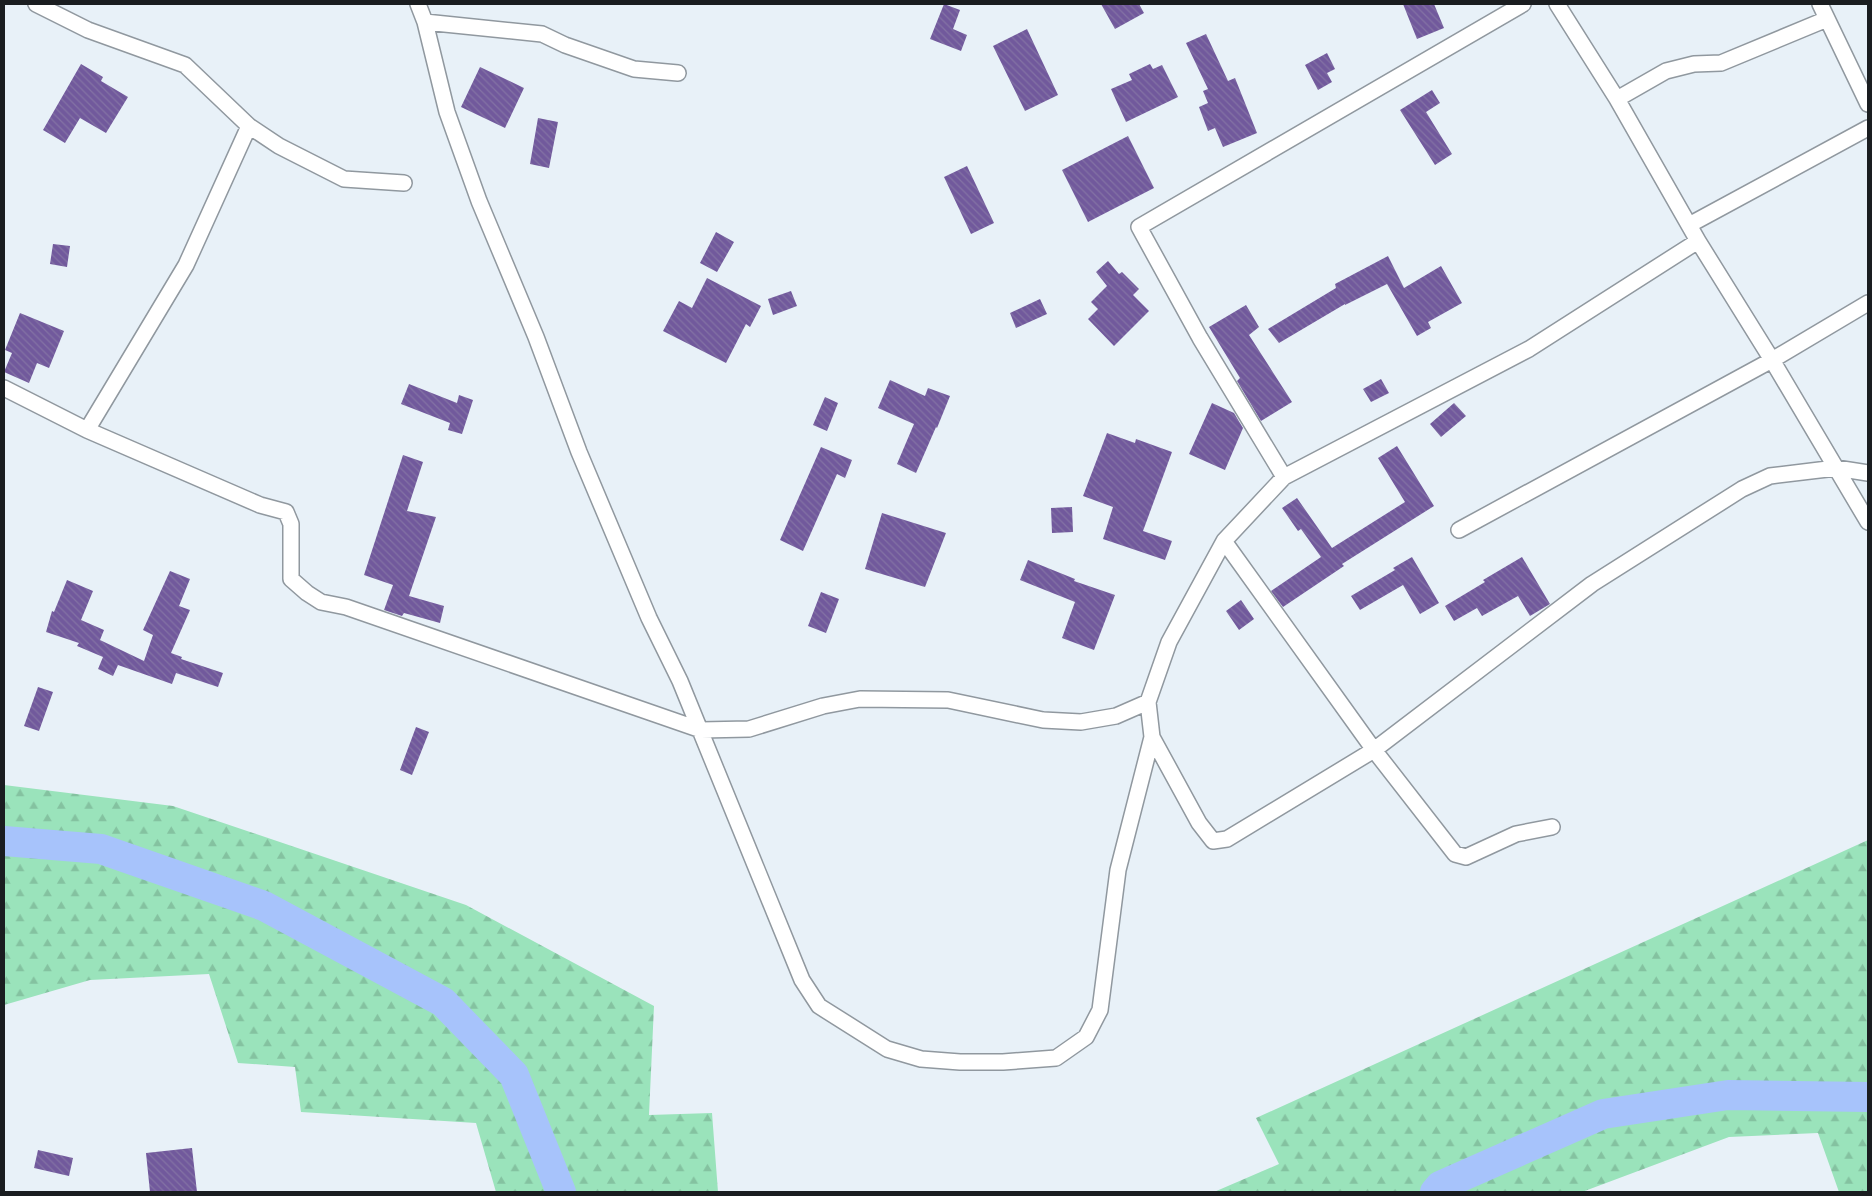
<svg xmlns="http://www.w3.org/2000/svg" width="1872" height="1196" font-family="Overpass,sans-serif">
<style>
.forest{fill:url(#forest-firs)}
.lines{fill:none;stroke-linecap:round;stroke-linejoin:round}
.river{stroke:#a7c3fb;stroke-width:30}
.building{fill:url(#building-back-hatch)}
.street-casing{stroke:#90989f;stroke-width:18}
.street{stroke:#fff;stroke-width:15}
</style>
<defs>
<pattern id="forest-firs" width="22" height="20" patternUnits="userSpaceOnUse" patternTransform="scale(1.25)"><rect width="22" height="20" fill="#9ae3bb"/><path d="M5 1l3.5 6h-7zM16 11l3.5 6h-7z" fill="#84c2a0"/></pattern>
<pattern id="building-back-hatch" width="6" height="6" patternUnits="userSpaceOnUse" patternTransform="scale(1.25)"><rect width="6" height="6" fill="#71599c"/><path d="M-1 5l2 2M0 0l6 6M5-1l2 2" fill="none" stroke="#8372a4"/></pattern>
</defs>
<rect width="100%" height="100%" fill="#e8f1f8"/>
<!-- forest -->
<path class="forest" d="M4 785 173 806 466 905 654 1006 649 1115 712 1113 718 1192H496L476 1123 301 1112 295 1067 238 1063 209 974 90 980 4 1005Z
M1868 840V1191L1839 1192 1818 1133 1729 1137 1582 1192H1214L1279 1164 1256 1118Z"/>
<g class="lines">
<!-- river -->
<path class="river" d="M4 841 101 849 264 906 443 1002 514 1075 561 1192
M1435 1192 1440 1186 1603 1114 1728 1095 1868 1097"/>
</g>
<!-- building -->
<path class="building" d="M944 4 960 10 953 29 967 35 961 51 930 39Z
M1101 4H1139L1144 13 1115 29Z
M1403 4H1434L1444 28 1417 39Z
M1027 29 1058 95 1025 111 993 46Z
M1206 34 1228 81 1235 78 1257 133 1223 147 1215 128 1208 131 1199 107 1208 103 1203 91 1208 89 1186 43Z
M1327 53 1335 69 1327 73 1332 82 1318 90 1305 65Z
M81 64 103 77 101 81 128 97 106 133 80 118 65 143 43 130Z
M1150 64 1153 69 1162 65 1178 97 1126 122 1111 89 1132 80 1129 74Z
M480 67 524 88 505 128 461 107Z
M1432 90 1440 103 1426 112 1452 154 1435 165 1400 110Z
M538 118 558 122 549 168 530 164Z
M1128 136 1154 188 1088 222 1062 170Z
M967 166 994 223 971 234 944 177Z
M716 232 734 242 717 272 700 263Z
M53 244 70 246 67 267 50 264Z
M1388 256 1404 288 1441 266 1462 303 1428 322 1431 328 1417 336 1387 284 1345 305V304L1279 343 1268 329 1336 288 1335 284Z
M1108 261 1119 274 1122 272 1139 289 1133 295 1149 311 1114 346 1088 319 1098 309 1091 302 1107 286 1096 272Z
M707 278 761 306 750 327 746 324 726 363 663 331 679 301 692 308Z
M791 291 797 306 773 315 768 299Z
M1040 299 1047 314 1016 328 1010 313Z
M1246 305 1259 327 1249 335 1292 402 1261 421 1237 381 1240 378 1209 327Z
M20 313 64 331 49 368 37 363 29 383 4 372 12 353 5 350Z
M1381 379 1389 393 1371 402 1363 389Z
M890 380 925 396 928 388 950 396 937 428 936 427 916 473 897 464 914 424 878 408Z
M409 384 457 403 459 395 473 400 462 434 448 430 450 423 401 404Z
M825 397 838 403 827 431 813 425Z
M1212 403 1234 413 1243 428 1225 470 1189 454Z
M1454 403 1466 416 1441 437 1430 424Z
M1107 433 1135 443 1136 439 1172 452 1143 531 1172 541 1165 560 1103 539 1113 507 1083 496Z
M1397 446 1434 506 1342 564 1344 566 1283 607 1271 591 1321 557 1301 529 1298 531 1282 508 1297 498 1332 548 1405 502 1378 458Z
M821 447 852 460 845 478 837 474 803 551 780 540Z
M403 455 423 462 407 511 436 517 409 596 444 606 440 623 404 613 402 616 384 610 393 585 364 575Z
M1072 507 1073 532 1052 533 1051 508Z
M882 513 946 533 925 587 865 569Z
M1412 557 1439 603 1420 614 1403 585 1360 610 1351 596 1395 570 1393 568Z
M1522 557 1550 604 1530 616 1518 596 1482 616 1477 608 1454 621 1445 606 1485 582 1483 580Z
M1028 560 1075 579 1074 581 1115 595 1094 650 1062 638 1075 602 1020 580Z
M170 571 190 579 179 606 190 610 171 653 182 657 181 659 223 673 218 687 176 673 172 684 118 665 113 676 98 669 103 657 77 646 79 643 46 632 52 611 54 612 67 580 93 591 81 620 104 630 100 640 144 661 153 635 143 630Z
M821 592 839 599 826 633 808 626Z
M1241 600 1254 619 1239 630 1226 611Z
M38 687 53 692 39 731 24 726Z
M416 727 429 732 412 775 400 770Z
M192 1148 197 1192H150L146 1153Z
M38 1150 73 1158 69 1176 34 1168Z"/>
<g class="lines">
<!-- street casing -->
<g class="street-casing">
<path id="street" d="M36 4 88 30 185 65 249 126 279 146 344 179 404 183
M418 4 425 22 447 112 479 201 536 337 579 452 649 618 680 681 802 980 819 1006 887 1049 921 1059 960 1062H1003L1056 1058 1086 1037 1100 1010 1118 870 1152 737 1148 702
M1820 4 1868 104
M425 22 542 34 565 45 634 69 678 73
M1617 99 1666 71 1694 64 1721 63 1827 19
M1689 225 1868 128
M1698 241 1772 360 1868 522
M4 388 87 430 260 505 286 512 291 524V579L307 593 321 602 346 607 701 730 749 729 823 706 860 699 948 700 1043 720 1081 722 1116 716 1148 702 1169 642 1224 541 1284 477 1200 338 1139 227 1523 4
M87 430 186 265 249 126
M1284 477 1529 349 1698 241 1617 99 1557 4
M1459 530 1772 360 1868 303
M1224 541 1374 750 1455 854 1466 857 1516 834 1552 827
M1152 737 1199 823 1213 841 1227 839 1374 750 1592 584 1742 489 1770 476 1836 468 1868 473"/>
</g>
<!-- street -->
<use href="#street" class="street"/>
</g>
<!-- border -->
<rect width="1872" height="1196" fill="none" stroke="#1a1d20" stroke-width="10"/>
</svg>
